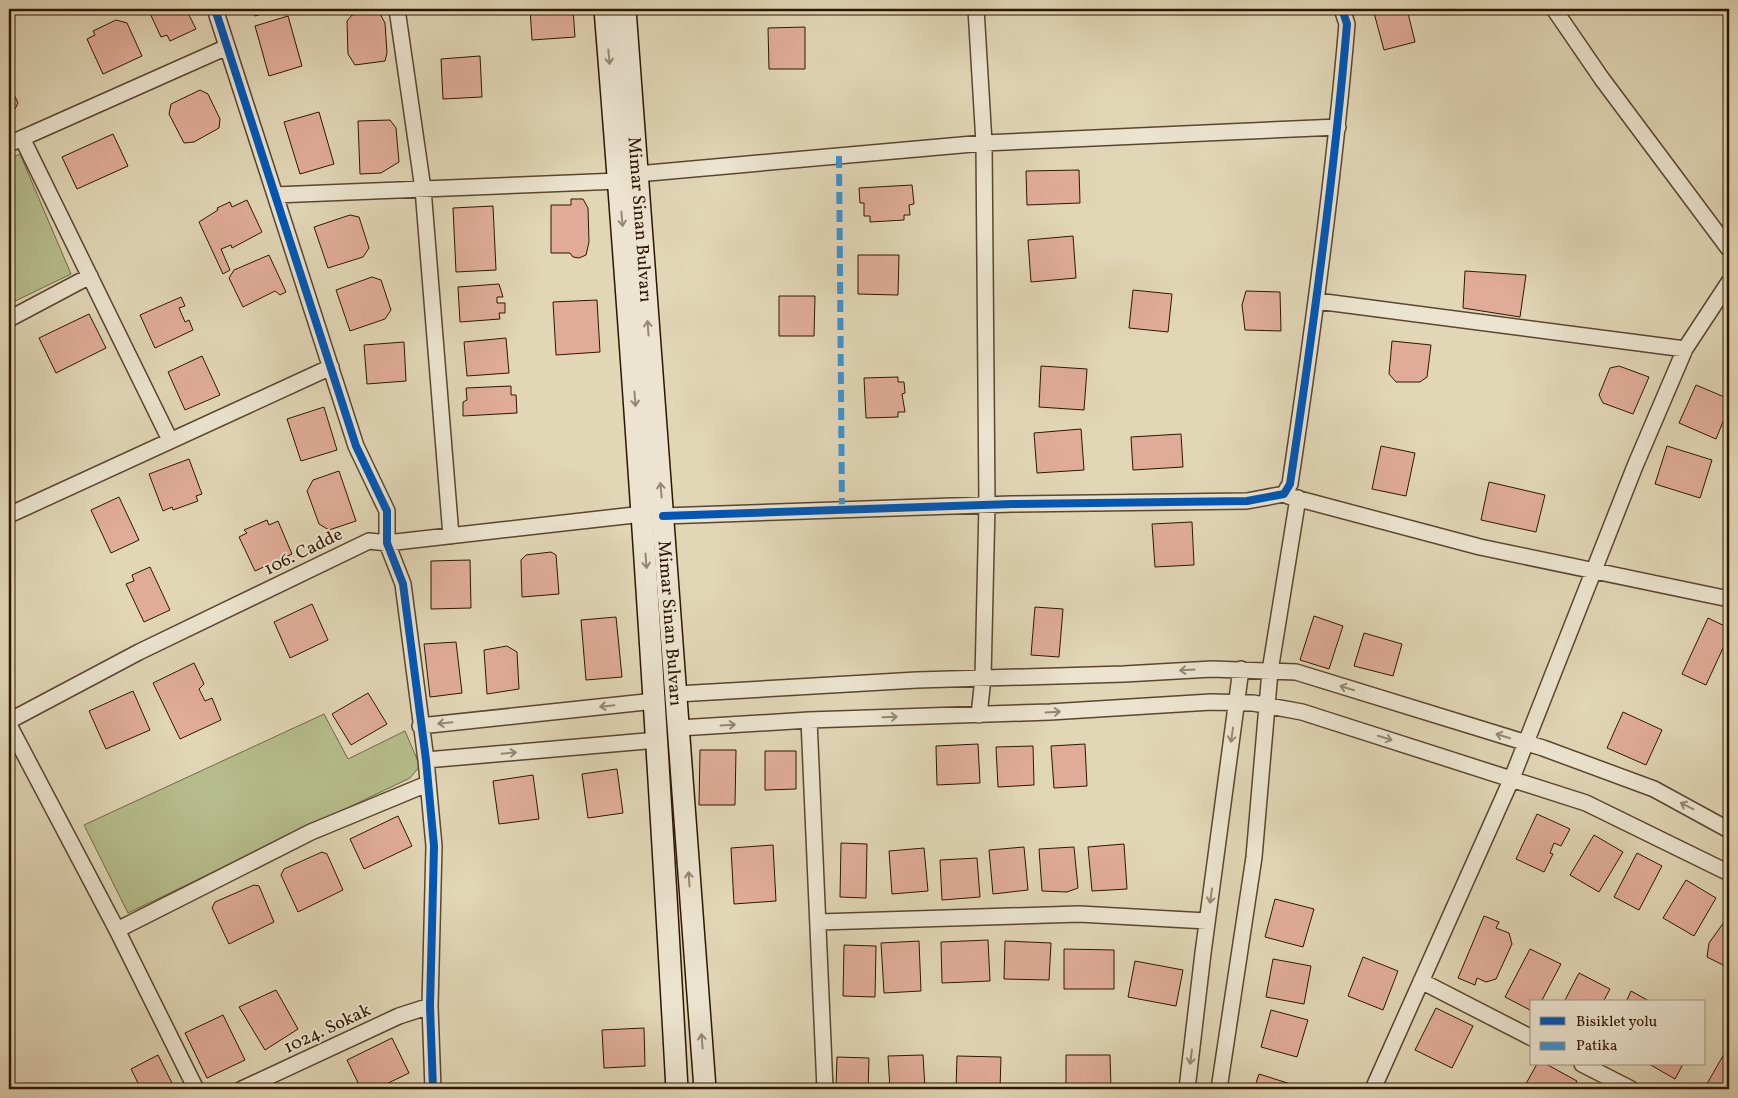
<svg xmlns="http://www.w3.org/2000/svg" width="1738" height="1098" font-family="Vollkorn,serif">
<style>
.green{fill:#b6bd8c;stroke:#726a46}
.building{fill:#e0ac99;stroke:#2e1600}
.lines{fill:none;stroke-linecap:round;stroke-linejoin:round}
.street-casing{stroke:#5b462e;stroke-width:18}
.secondary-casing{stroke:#2e1600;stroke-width:24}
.street{stroke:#ece4d0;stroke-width:15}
.secondary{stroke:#ece4d0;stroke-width:21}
.quiet{stroke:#3c93d0;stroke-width:6;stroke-dasharray:12 6;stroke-linecap:butt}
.cycleway-casing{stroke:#ece4d0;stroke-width:11}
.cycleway{stroke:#0057b8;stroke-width:8}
.oneway{stroke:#968772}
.labels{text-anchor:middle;stroke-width:4;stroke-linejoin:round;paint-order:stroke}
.street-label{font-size:18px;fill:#2e1600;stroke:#ece4d0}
</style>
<rect width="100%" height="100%" fill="#e1d6b6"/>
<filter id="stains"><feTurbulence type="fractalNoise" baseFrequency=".004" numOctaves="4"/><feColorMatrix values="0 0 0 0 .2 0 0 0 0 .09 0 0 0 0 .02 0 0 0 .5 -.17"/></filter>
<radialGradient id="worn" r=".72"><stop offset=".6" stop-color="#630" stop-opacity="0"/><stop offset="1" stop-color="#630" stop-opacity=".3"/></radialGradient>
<!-- green -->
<path class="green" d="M20 154 71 274 9 304V159Z
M324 714 348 759 405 731 420 766 410 778 128 913 84 825Z"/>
<!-- building -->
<path class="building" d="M148 9H186L196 29 170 41 167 35 161 37Z
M253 9H279L255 16Z
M530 9H573L575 37 532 40Z
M1391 9H1407L1415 42 1384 50 1374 13Z
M379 12 385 23 387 53 385 61 355 65 348 54 347 21 352 15Z
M288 16 302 66 269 76 255 26Z
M116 20 127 23 142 56 103 74 87 39 95 35 93 31Z
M805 27V69H769L768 28Z
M480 56 482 97 443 99 441 59Z
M9 84 18 103 15 109 9 112Z
M200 90 208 94 220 119 219 128 194 142 184 143 169 114 171 104Z
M319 112 334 164 300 174 284 122Z
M390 120 396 128 399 162 381 173 360 174 358 121Z
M113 134 128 166 77 189 62 157Z
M1079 170 1080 203 1027 205 1026 171Z
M912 185 914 204 909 205 910 215H904V220L870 222V216H864V203H860L859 188Z
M571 199H583L588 208 589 242 586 255 579 258 573 257 570 253H551V205H571Z
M247 200 262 232 232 248 231 245 221 249 230 270 223 274 199 222 218 210 217 208 230 202 232 207Z
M493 206 496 270 456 272 453 208Z
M350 215 359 217 369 248 363 257 328 268 314 227Z
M1073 236 1076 278 1031 282 1028 240Z
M269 255 286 292 280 295 275 291 243 307 229 278 234 270Z
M858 255H899L898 295 858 294Z
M1465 271 1526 275 1520 317 1463 308Z
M372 277 381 280 391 310 385 319 350 331 336 290Z
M499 284 503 297H497V303H505V313H499L500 319 460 322 458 287Z
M1133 290 1172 294 1168 332 1129 328Z
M1246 291 1280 292 1281 331 1245 330 1242 305Z
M779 296H815L814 336H779Z
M181 297 185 306 179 308 185 322 189 320 193 330 155 348 140 315Z
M597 300 600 352 556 355 553 302Z
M89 314 106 348 56 373 39 338Z
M506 338 509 373 467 376 464 342Z
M1392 341 1431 345 1427 377 1420 382H1396L1389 374Z
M404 342 406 381 367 384 364 345Z
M202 356 220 395 185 410 168 372Z
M1041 366 1087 369 1084 410 1039 407Z
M1619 366 1649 377 1633 414 1603 403 1599 395 1610 368Z
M898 377V382H904L905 393 902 394 905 412H898V417L866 418 864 378Z
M1696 385 1729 399V407L1716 439 1679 423Z
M511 386V395H516L517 413 463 416V402L467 400 466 388Z
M324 407 337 450 301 461 287 419Z
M1081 429 1084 470 1037 473 1034 433Z
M1181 434 1183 467 1133 470 1131 437Z
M1381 446 1415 453 1406 496 1372 489Z
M1667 446 1712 460 1700 498 1655 484Z
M189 459 202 494 196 496 198 501 173 510 172 507 163 511 149 474Z
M339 471 356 521 329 530 319 524 307 491 313 480Z
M1489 482 1545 495 1536 532 1481 520Z
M119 497 139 540 111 553 91 510Z
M267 520 269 525 278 521 292 554 255 571 239 537 247 533 244 530Z
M1192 522 1194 565 1155 567 1152 524Z
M551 552 556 555 559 594 522 597 521 560 526 555Z
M470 560 471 608 431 609V561Z
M150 567 170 610 144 622 126 584 134 581 132 575Z
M312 604 328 640 290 658 274 622Z
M1035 607 1063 609 1059 657 1031 655Z
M1314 616 1343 626 1329 669 1300 660Z
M616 617 622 677 586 680 581 620Z
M1708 618 1729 628V635L1706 685 1682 674Z
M1364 633 1402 644 1393 676 1354 666Z
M456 642 462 693 430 697 424 644Z
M507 646 517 652 519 689 487 694 484 650Z
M194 663 204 684 199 689 205 701 212 698 221 720 180 739 153 683Z
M133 691 150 730 106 749 89 711Z
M368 693 387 724 351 745 332 714Z
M1623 712 1662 730 1646 765 1607 748Z
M978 744 980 783 937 785 936 746Z
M1085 744 1087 786 1054 788 1051 746Z
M1033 746 1034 785 998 787 996 747Z
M700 750H736L735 805H699Z
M765 751H796V789L765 790Z
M617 769 623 813 588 818 582 774Z
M533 775 539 819 499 824 493 781Z
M1537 814 1570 829 1561 846 1554 843 1550 853 1553 854 1544 872 1516 859Z
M398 816 412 846 364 869 350 839Z
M1594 835 1623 852 1599 892 1570 875Z
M841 843 867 844 866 898 840 897Z
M1124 844 1127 889 1092 891 1088 847Z
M773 845 776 901 734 904 731 848Z
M1024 847 1028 890 993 894 989 850Z
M1074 847 1078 888 1067 892 1042 891 1039 849Z
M924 848 928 891 892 894 889 851Z
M322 852 327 854 343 890 298 912 281 875 284 869Z
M1637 853 1662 866 1639 910 1614 897Z
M977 858 980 897 942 900 940 860Z
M1686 880 1716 898 1694 936 1663 918Z
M254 885 259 886 274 922 229 944 212 908 215 902Z
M1275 899 1314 909 1303 947 1265 937Z
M1484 916 1499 922 1496 928 1509 933 1512 944 1496 979 1486 982 1477 978 1475 985 1458 978Z
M1729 917V968L1707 957 1709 943 1727 918Z
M988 940 990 981 942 983 941 942Z
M919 941 921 991 884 993 881 943Z
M1005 941 1051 943 1049 980 1004 979Z
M844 945 876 946 875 997 843 996Z
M1064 949 1114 950V989H1064Z
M1530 949 1561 964 1541 1002H1532V1011L1505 997Z
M1363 957 1398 971 1383 1010 1348 996Z
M1273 959 1311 966 1304 1004 1266 997Z
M1135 961 1183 970 1176 1006 1128 997Z
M1579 973 1610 989 1603 1002H1564Z
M276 990 298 1029 265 1050 239 1007Z
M1631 991 1651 1002H1626Z
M1436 1008 1473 1026 1452 1068 1415 1050Z
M1271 1010 1308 1020 1297 1057 1261 1047Z
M223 1015 245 1060 207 1078 185 1033Z
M644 1028 645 1066 604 1068 602 1030Z
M392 1038 409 1073 376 1089H361L347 1060Z
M1724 1054 1729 1057V1089H1704Z
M158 1055 175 1089H141L131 1069Z
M923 1055 925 1089H890L888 1056Z
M1066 1055H1110L1111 1089H1066Z
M957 1056 1001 1057 1000 1089H956Z
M837 1057 869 1058 868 1089H836Z
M1537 1064H1546L1577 1081 1573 1089H1523Z
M1649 1064H1683L1675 1079Z
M1259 1074 1297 1086 1296 1089H1254Z"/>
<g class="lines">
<!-- street casing -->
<g class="street-casing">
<path id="street" d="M215 9 356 446 387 511V543L403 584 426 760 434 846 430 1006 433 1089
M397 9 423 189 451 536
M976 9 984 143 987 505 983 678 979 715
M1554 9 1602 79 1729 249
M22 138 170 440
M9 144 227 47
M637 174 984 143 1338 127
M275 195 619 181
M1317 301 1685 349
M9 319 90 276
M1288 496 1480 547 1729 599
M9 515 331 367
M663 516 1012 504 1247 501 1284 494 1290 484C1313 331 1334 178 1347 24L1342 9
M677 694 917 680 1124 674 1212 669 1296 672 1543 748 1654 789 1729 830
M809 720 825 1089
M9 721 139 652 369 541 387 543 643 514
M9 725 117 930 196 1089
M420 726 655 701
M679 728 809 720 1050 712 1211 702 1253 703 1302 712 1586 803 1729 873
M426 760 658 740
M819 922 1079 914 1207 921
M117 930 311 832 427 784
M1421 981 1532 1038
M1582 1064 1631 1089
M242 1089 399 1016 430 1006
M1187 1089 1203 953 1241 669
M1219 1089 1254 857 1270 671 1298 498
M1373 1089 1512 778 1635 466 1685 349 1729 282"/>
</g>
<!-- secondary casing -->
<g class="secondary-casing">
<g id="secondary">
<path d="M605 9C634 369 657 729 677 1089"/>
<path id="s1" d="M625 9 705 1089"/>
</g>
</g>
<!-- street -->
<use href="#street" class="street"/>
<!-- secondary -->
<use href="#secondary" class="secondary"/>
<!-- quiet -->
<path class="quiet" d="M839 156 842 510"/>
<!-- cycleway casing -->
<g class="cycleway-casing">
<path id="cycleway" d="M215 9 356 446 387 511V543L403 584 426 760 434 846 430 1006 433 1089
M663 516 1012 504 1247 501 1284 494 1290 484C1313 331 1334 178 1347 24L1342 9"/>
</g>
<!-- cycleway -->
<use href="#cycleway" class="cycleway"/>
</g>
<!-- one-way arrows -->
<defs><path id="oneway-shaft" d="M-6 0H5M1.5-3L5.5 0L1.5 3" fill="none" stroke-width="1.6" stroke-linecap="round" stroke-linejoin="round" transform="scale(1.25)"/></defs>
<g class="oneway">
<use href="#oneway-shaft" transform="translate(609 57) rotate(85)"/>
<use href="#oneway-shaft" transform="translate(622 219) rotate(85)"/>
<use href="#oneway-shaft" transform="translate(648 328) rotate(-94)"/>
<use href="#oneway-shaft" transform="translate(635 399) rotate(86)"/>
<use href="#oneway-shaft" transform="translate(661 490) rotate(-95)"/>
<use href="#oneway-shaft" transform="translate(646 561) rotate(86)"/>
<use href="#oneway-shaft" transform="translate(1187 670) rotate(177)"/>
<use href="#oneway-shaft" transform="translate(1347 688) rotate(-163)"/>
<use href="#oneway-shaft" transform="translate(607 706) rotate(174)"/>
<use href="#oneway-shaft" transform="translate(1053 712) rotate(-3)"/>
<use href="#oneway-shaft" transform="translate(890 717) rotate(-2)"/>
<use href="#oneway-shaft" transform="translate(445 723) rotate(174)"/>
<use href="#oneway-shaft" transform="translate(728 725) rotate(-3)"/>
<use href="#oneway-shaft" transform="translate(1232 735) rotate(98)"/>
<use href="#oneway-shaft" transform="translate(1503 736) rotate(-163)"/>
<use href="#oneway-shaft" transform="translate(1385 738) rotate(17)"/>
<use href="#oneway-shaft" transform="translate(509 753) rotate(-5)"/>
<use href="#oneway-shaft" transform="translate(1687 806) rotate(-153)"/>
<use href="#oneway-shaft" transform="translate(689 879) rotate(-94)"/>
<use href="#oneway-shaft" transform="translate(1211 896) rotate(98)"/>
<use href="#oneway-shaft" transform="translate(702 1041) rotate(-95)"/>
<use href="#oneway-shaft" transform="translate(1191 1057) rotate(97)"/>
</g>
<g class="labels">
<!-- street labels -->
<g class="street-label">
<text dy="6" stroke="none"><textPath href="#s1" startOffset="211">Mimar Sinan Bulvarı</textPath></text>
<text transform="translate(303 551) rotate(-26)" y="6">106. Cadde</text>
<text dy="6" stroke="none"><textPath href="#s1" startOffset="616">Mimar Sinan Bulvarı</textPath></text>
<text transform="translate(327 1028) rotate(-25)" y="6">1024. Sokak</text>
</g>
</g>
<!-- margin -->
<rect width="1738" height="1098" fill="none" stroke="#e1d6b6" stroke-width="30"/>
<rect x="10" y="10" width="1718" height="1078" fill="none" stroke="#2e1600" stroke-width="2.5"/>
<rect x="15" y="15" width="1708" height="1068" fill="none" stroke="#2e1600"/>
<!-- legend -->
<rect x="1530" y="1000" width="175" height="65" fill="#ece4d0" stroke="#a0927d"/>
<rect x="1540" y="1017" width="25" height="8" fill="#0057b8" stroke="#a0927d"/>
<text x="1576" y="1026" font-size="15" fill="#2e1600">Bisiklet yolu</text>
<rect x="1540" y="1042" width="25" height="8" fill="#3c93d0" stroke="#a0927d"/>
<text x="1576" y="1050" font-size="15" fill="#2e1600">Patika</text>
<rect width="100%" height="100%" filter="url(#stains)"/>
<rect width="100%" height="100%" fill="url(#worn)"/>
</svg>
